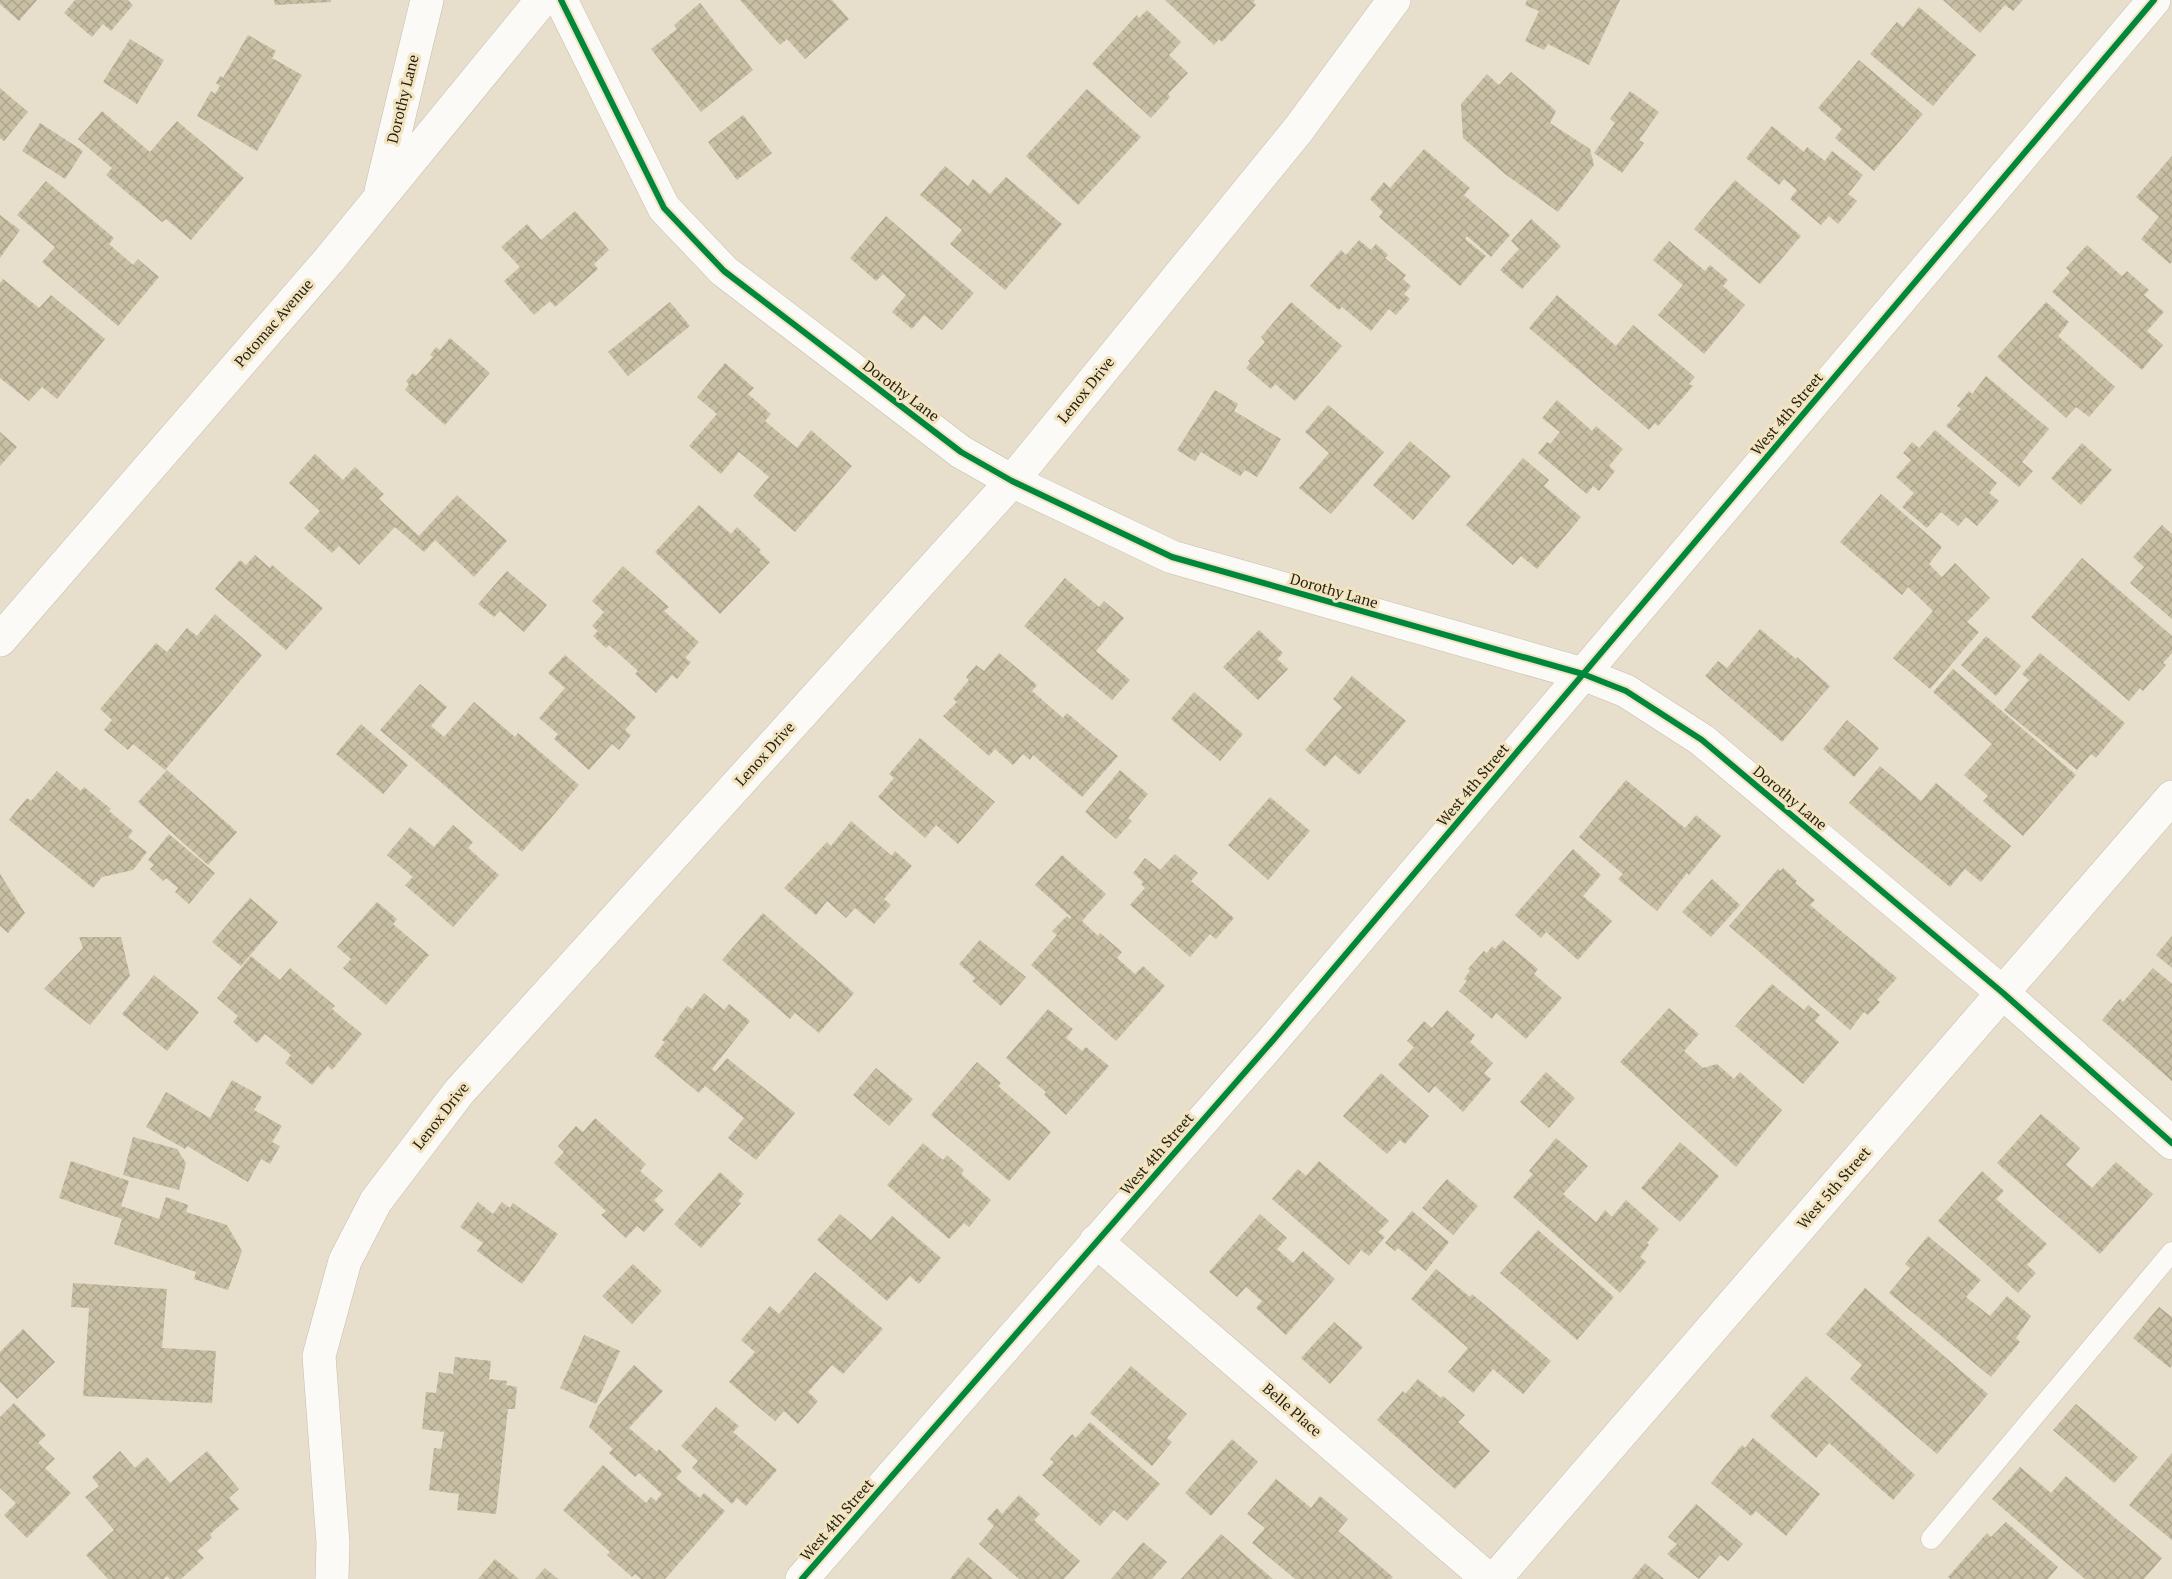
<svg xmlns="http://www.w3.org/2000/svg" width="2172" height="1579" font-family="'PT Serif',serif">
<style>
.building{fill:url(#building-cross-hatch)}
.lines{fill:none;stroke-linecap:round;stroke-linejoin:round}
.service-casing{stroke:#c4beaf;stroke-width:21}
.minor-casing{stroke:#c4beaf;stroke-width:34}
.service{stroke:#fbfaf7;stroke-width:20}
.minor{stroke:#fbfaf7;stroke-width:33}
.cycleway-casing{stroke:#f2e4c0;stroke-width:10}
.cycleway{stroke:#00873e;stroke-width:6}
.labels{text-anchor:middle;stroke-width:6;stroke-linejoin:round;paint-order:stroke}
.street-label{font-size:15px;fill:#231e10;stroke:#f2e4c0}
</style>
<defs>
<pattern id="building-cross-hatch" width="8" height="8" patternUnits="userSpaceOnUse" patternTransform="scale(1.5)"><rect width="8" height="8" fill="#c9bfa5"/><path d="M0 0l8 8M0 8l8-8" fill="none" stroke="#aca48d"/></pattern>
</defs>
<rect width="100%" height="100%" fill="#e7dfcb"/>
<!-- building -->
<path class="building" d="M0 0H37L19 21 0 4Z
M75 0H128L133 5 111 31 103 24 92 37 64 13Z
M274 0H331V2L275 5Z
M740 0H832L849 19 805 59 787 39 780 45Z
M1165 0H1255L1253 2 1256 5 1222 42 1219 39 1214 45Z
M1527 0H1620L1589 65 1548 44 1544 50 1525 41 1539 11 1525 5Z
M1943 0H2023L2013 11 2005 5 1980 33Z
M700 3 753 70 701 112 651 49 677 29 674 25Z
M1919 7 1976 55 1933 106 1870 54 1897 22 1903 27Z
M1147 10 1181 42 1169 55 1188 73 1168 94 1170 97 1151 118 1092 64 1137 15 1139 18Z
M248 35 276 51 272 58 302 75 257 151 197 116 211 91 215 94 220 86 216 83 220 76 223 78Z
M130 39 164 60 137 104 103 82Z
M1859 60 1923 114 1874 171 1835 138 1842 129 1818 108Z
M1511 72 1556 111 1550 123 1590 149 1594 165 1558 212 1505 174 1463 138 1461 104 1487 74 1499 85Z
M0 88 28 112 4 141 0 138Z
M1087 89 1141 137 1078 205 1026 156Z
M1630 91 1659 112 1639 140 1644 143 1622 173 1594 153 1615 123 1610 119Z
M102 111 150 152 177 121 244 178 191 240 166 219 162 222 106 175 112 168 78 139Z
M743 115 772 153 737 180 708 142Z
M40 123 83 151 65 179 22 151Z
M1772 126 1804 152 1807 147 1825 161 1832 151 1863 175 1848 194 1857 201 1838 224 1829 216 1821 225 1790 199 1797 190 1784 179 1779 185 1746 158Z
M1424 149 1470 188 1464 195 1510 235 1491 257 1467 236 1465 239 1486 256 1460 286 1379 217 1383 212 1370 199 1384 182 1390 188Z
M2172 156V261L2170 264 2141 239 2159 217 2136 197Z
M945 166 968 186 973 179 990 194 1006 177 1062 224 1005 290 950 244 962 230 920 195Z
M1735 180 1801 236 1760 284 1694 229Z
M46 181 114 238 109 244 133 265 138 259 159 277 118 326 42 262 55 247 17 215Z
M575 211 609 250 594 264 598 269 555 307 550 301 534 315 504 281 520 267 501 247 527 224 541 240Z
M0 215 20 230 0 258Z
M886 216 974 293 942 330 924 315 912 329 892 312 906 295 883 274 876 281 850 258Z
M1531 219 1561 246 1522 289 1500 270 1519 249 1511 241Z
M1359 240 1371 250 1376 244 1388 255 1385 258 1406 275 1403 279 1411 286 1404 294 1410 299 1396 315 1389 309 1371 331 1342 307 1339 310 1310 286 1341 250 1346 255Z
M1669 241 1705 271 1710 265 1728 280 1723 286 1745 305 1704 354 1658 315 1683 285 1653 260Z
M2087 245 2122 276 2127 271 2149 290 2144 295 2164 312 2147 331 2163 345 2142 370 2052 292 2070 272 2066 268Z
M3 279 39 308 51 295 105 339 57 399 42 387 29 401 0 378V283Z
M1557 295 1616 346 1633 325 1695 377 1689 384 1693 386 1658 426 1655 423 1649 430 1529 328Z
M670 302 690 326 628 376 608 352Z
M1291 302 1342 346 1295 401 1275 384 1271 389 1246 368 1250 363 1248 361 1265 342 1261 337Z
M2046 302 2069 322 2058 336 2115 387 2089 417 2076 407 2066 418 1997 357Z
M450 338 490 373 445 425 405 390 409 384 406 381 413 373 416 376 433 357 430 355 436 347 440 350Z
M725 363 754 388 748 394 771 414 765 421 797 448 811 430 852 466 795 532 753 496 769 477 739 452 721 474 689 446 717 414 697 397Z
M1986 376 2049 429 2022 462 2033 471 2019 487 1946 426 1961 409 1957 406 1969 391 1972 394Z
M1215 390 1238 404 1234 411 1281 439 1257 477 1245 470 1240 476 1201 452 1195 461 1177 450Z
M1557 400 1592 431 1596 426 1623 449 1609 466 1615 471 1599 491 1593 486 1587 494 1538 453 1547 442 1550 444 1560 432 1542 418Z
M1328 405 1384 452 1331 514 1299 488 1329 453 1305 432Z
M1935 430 1997 483 1989 493 1999 501 1977 526 1966 517 1958 526 1941 512 1927 528 1902 507 1914 493 1896 477 1911 460 1903 453 1912 442 1919 448Z
M0 432 17 447 0 466Z
M1410 441 1451 476 1413 520 1373 485Z
M2082 443 2112 470 2081 505 2051 478Z
M315 454 343 480 355 467 384 494 379 499 419 536 457 495 507 541 474 577 435 540 424 552 395 527 359 565 339 546 332 553 304 528 320 511 289 483Z
M1523 458 1549 480 1544 486 1581 517 1537 569 1521 556 1513 565 1466 525Z
M1881 494 1942 547 1929 564 1942 577 1955 563 1990 598 1967 622 1979 632 1930 689 1893 658 1933 611 1908 587 1902 595 1840 542Z
M699 505 731 534 737 527 761 550 759 552 770 562 720 614 655 552Z
M2162 525 2172 534V619L2130 583 2144 567 2133 557Z
M255 555 270 568 272 565 323 608 286 650 215 589 240 560 246 565Z
M2082 558 2172 636V653L2163 663 2166 665 2143 691 2140 688 2129 701 2031 617Z
M623 566 669 607 664 611 699 642 685 658 691 662 677 679 672 675 656 693 635 674 638 671 609 645 606 648 593 636 598 631 592 626 604 612 592 601Z
M507 571 547 605 524 632 500 611 494 617 478 604Z
M1065 578 1099 607 1104 601 1124 618 1096 651 1130 680 1112 700 1024 626Z
M215 614 262 655 165 770 133 744 128 750 104 730 112 720 100 709 156 643 167 652 187 628 197 636Z
M1760 629 1796 659 1797 657 1830 686 1782 742 1705 676 1718 661 1727 668Z
M1259 630 1283 653 1277 659 1288 669 1258 700 1223 667Z
M1986 636 2021 666 1996 696 1961 665Z
M999 653 1037 685 1032 691 1063 718 1067 713 1118 756 1082 797 1033 755 1030 760 1023 754 1013 765 995 749 989 756 943 716 957 702 953 699 969 680 966 677 976 665 984 671Z
M2040 653 2125 723 2096 758 2091 754 2077 770 2004 710 2029 680 2022 674Z
M565 655 636 717 625 730 631 735 619 750 612 744 589 770 554 739 558 734 539 718 565 688 548 673Z
M1953 669 2076 775 2023 836 1983 801 1988 796 1964 775 1992 744 1933 692Z
M1352 676 1406 721 1359 775 1335 755 1325 767 1305 750 1342 707 1333 699Z
M420 684 447 707 431 726 444 737 474 702 515 737 518 733 579 785 522 852 380 730Z
M1194 692 1243 734 1220 761 1171 719Z
M1847 720 1879 748 1854 777 1823 749Z
M361 724 408 765 383 794 336 754Z
M920 738 995 802 958 844 936 825 925 838 878 797 894 778 889 774Z
M1880 766 1921 801 1936 783 2011 846 1981 882 1965 869 1950 887 1849 803Z
M167 770 237 832 208 865 138 802Z
M1120 770 1148 794 1128 818 1132 821 1116 839 1085 812Z
M57 771 81 791 84 787 111 809 109 811 133 831 128 837 147 852 133 870 102 877 93 888 9 820 27 798 31 801Z
M1626 780 1685 828 1696 815 1721 836 1689 875 1687 873 1657 911 1618 879 1623 874 1579 837Z
M1270 797 1310 831 1268 880 1228 845Z
M851 821 892 856 895 851 912 866 884 899 891 905 874 924 855 908 846 918 827 901 816 915 784 888 827 842 831 846Z
M453 825 473 842 468 848 499 875 453 927 405 885 413 877 387 855 410 827 434 847Z
M169 834 215 873 189 904 175 892 178 888 166 878 163 881 150 869 154 865 148 860Z
M1573 849 1601 875 1583 896 1612 921 1578 960 1546 932 1541 938 1515 915Z
M1175 854 1198 873 1191 881 1234 918 1216 939 1210 934 1190 957 1130 905 1145 888 1141 884 1143 882 1133 873 1145 858 1160 870Z
M1062 855 1106 894 1082 921 1098 936 1100 933 1122 952 1117 958 1135 974 1143 966 1165 986 1116 1041 1031 965 1057 935 1052 931 1067 916 1070 919 1071 917 1035 885Z
M1783 868 1797 881 1795 883 1815 900 1810 905 1897 978 1877 1000 1880 1002 1868 1015 1864 1012 1850 1030 1729 926 1778 869 1781 871Z
M0 874 25 913 8 933 0 926Z
M1712 879 1740 905 1711 937 1682 912Z
M250 898 278 922 241 966 212 942Z
M377 902 397 919 393 924 429 955 386 1005 343 968 351 959 337 947Z
M763 913 854 993 819 1033 795 1013 790 1019 722 960Z
M2172 936V968L2156 955Z
M79 937H121L130 976 90 1025 44 989 83 948Z
M980 940 1026 977 1001 1006 972 981 975 978 959 964Z
M1503 940 1538 969 1534 974 1562 998 1526 1039 1496 1013 1492 1019 1459 991 1467 981 1464 979 1470 971 1468 969 1484 951 1487 953 1492 946 1495 949Z
M251 956 280 980 290 968 335 1006 332 1009 362 1034 332 1070 328 1066 312 1085 285 1063 291 1055 265 1034 257 1043 233 1022 238 1016 217 998Z
M2153 968 2172 984V1081L2102 1020 2120 999 2123 1002Z
M154 975 199 1012 167 1051 122 1014Z
M1772 984 1804 1010 1808 1005 1820 1015 1815 1021 1839 1042 1803 1084 1735 1026Z
M704 993 724 1010 729 1004 750 1021 712 1069 715 1072 727 1058 795 1113 756 1160 728 1138 744 1118 705 1086 699 1093 654 1056 665 1042 662 1040 678 1020 677 1019 687 1006 692 1009Z
M1669 1008 1699 1034 1684 1051 1703 1068 1717 1064 1734 1079 1740 1072 1782 1110 1736 1167 1620 1062Z
M1048 1009 1073 1029 1066 1038 1082 1051 1086 1047 1109 1066 1066 1115 1044 1095 1046 1092 1006 1058Z
M1447 1010 1475 1035 1470 1042 1493 1063 1484 1073 1491 1079 1463 1112 1435 1086 1429 1093 1398 1065 1414 1047 1407 1041 1424 1021 1432 1028Z
M977 1062 1001 1083 998 1086 1051 1132 1009 1181 931 1115Z
M876 1068 913 1099 889 1126 853 1095Z
M1546 1072 1575 1098 1549 1128 1520 1102Z
M1381 1073 1429 1116 1405 1144 1400 1140 1387 1154 1343 1116Z
M232 1080 262 1097 254 1110 282 1126 272 1142 280 1146 270 1164 261 1159 248 1182 187 1146 185 1149 146 1127 166 1092 210 1118Z
M2041 1114 2080 1148 2066 1165 2092 1188 2116 1162 2153 1194 2100 1254 1997 1163Z
M595 1118 646 1164 640 1171 663 1191 654 1200 664 1210 644 1232 637 1226 626 1238 601 1215 606 1211 554 1163 564 1152 558 1146 576 1126 583 1132Z
M133 1137 177 1149 186 1163 179 1190 123 1175Z
M1556 1138 1588 1166 1563 1194 1596 1222 1605 1210 1612 1217 1626 1200 1659 1229 1647 1243 1649 1245 1640 1257 1646 1262 1620 1293 1513 1197 1533 1174 1529 1171Z
M1680 1142 1719 1176 1680 1222 1641 1188Z
M923 1143 943 1160 947 1155 964 1170 961 1174 991 1200 969 1227 964 1223 949 1239 887 1185Z
M71 1161 129 1181 121 1206 159 1219 166 1197 188 1205 186 1212 227 1225 242 1251 228 1290 194 1279 196 1272 114 1244 122 1219 59 1198Z
M1319 1161 1389 1221 1378 1232 1385 1237 1369 1256 1361 1250 1349 1265 1272 1199 1298 1169 1306 1176Z
M1982 1171 2004 1191 1996 1199 2047 1244 2027 1265 2036 1273 2018 1293 1938 1221Z
M720 1172 744 1194 738 1201 741 1203 701 1248 674 1224Z
M1447 1179 1478 1206 1453 1235 1422 1208Z
M478 1202 493 1214 502 1202 510 1208 513 1203 558 1234 522 1284 477 1251 483 1243 460 1227Z
M1412 1211 1449 1242 1426 1271 1398 1248 1395 1251 1385 1243Z
M840 1214 871 1240 892 1216 941 1258 919 1284 910 1276 887 1301 817 1240Z
M1260 1214 1287 1238 1277 1249 1293 1263 1303 1251 1335 1279 1286 1335 1256 1308 1262 1301 1246 1287 1237 1297 1209 1272Z
M1538 1230 1614 1297 1577 1340 1500 1273Z
M1928 1236 1981 1280 1966 1297 1990 1316 2007 1296 2031 1316 2016 1338 2020 1342 1991 1377 1889 1293 1910 1268 1905 1264Z
M633 1264 662 1291 632 1324 602 1296Z
M1436 1269 1470 1297 1472 1294 1551 1361 1523 1394 1493 1369 1473 1393 1448 1372 1468 1348 1411 1299Z
M815 1272 883 1329 843 1374 832 1365 808 1392 818 1401 798 1424 784 1411 775 1421 729 1382 755 1352 741 1340 770 1306 779 1314Z
M73 1283 167 1289 162 1348 216 1351 212 1403 83 1396 89 1308 71 1307Z
M1865 1288 1988 1394 1937 1454 1850 1379 1862 1365 1826 1334Z
M2159 1307 2172 1317V1365L2170 1368 2133 1338Z
M1334 1322 1363 1347 1330 1384 1301 1358Z
M23 1329 55 1362 17 1399 0 1382V1352Z
M584 1335 620 1351 596 1404 560 1388Z
M455 1357 491 1361 489 1379 507 1381 506 1385 517 1387 515 1409H508L496 1514 457 1510 459 1494 429 1490 434 1448 441 1449 444 1432 422 1429 426 1392 436 1393 439 1372 453 1374Z
M634 1365 663 1391 629 1428 657 1452 659 1449 682 1471 676 1478 700 1498 704 1493 725 1511 665 1579H641L635 1574 632 1577 607 1555 610 1552 563 1510 603 1465 646 1503 651 1497 656 1501 662 1494 639 1473 635 1477 609 1453 613 1449 589 1427 598 1406Z
M1131 1366 1187 1414 1167 1438 1172 1442 1152 1466 1090 1413Z
M1806 1376 1915 1475 1893 1500 1829 1443 1816 1458 1770 1416Z
M1418 1379 1441 1398 1443 1396 1465 1415 1458 1422 1490 1451 1455 1489 1377 1420 1403 1391 1405 1394Z
M14 1403 46 1435 38 1443 55 1459 45 1468 71 1493 27 1538 4 1515 16 1503 0 1488V1417Z
M2076 1404 2138 1457 2114 1483 2053 1430Z
M716 1407 739 1426 733 1432 777 1470 746 1506 737 1498 732 1504 692 1468 698 1461 681 1446Z
M1090 1422 1160 1484 1127 1521 1114 1510 1100 1526 1042 1475 1054 1462 1050 1459 1072 1434 1076 1438Z
M1753 1438 1820 1494 1786 1536 1756 1511 1751 1516 1711 1483 1742 1445 1745 1448Z
M1232 1439 1258 1462 1211 1516 1185 1493Z
M120 1451 135 1468 147 1457 170 1483 207 1451 239 1489 229 1498 239 1509 210 1534 212 1538 197 1551 204 1558 181 1579H170L167 1576 164 1579H108L86 1555 114 1530 85 1497 99 1486 92 1477Z
M2172 1453V1540L2129 1505Z
M2020 1467 2051 1493 2066 1476 2162 1558 2144 1579H2085L1992 1499Z
M1276 1479 1311 1508 1320 1496 1348 1519 1338 1531 1393 1577 1391 1579H1295L1252 1543 1265 1528 1247 1514Z
M1019 1495 1040 1514 1034 1520 1080 1561 1064 1579H1019L979 1544 994 1526 987 1519 997 1508 1002 1514Z
M1696 1504 1743 1544 1728 1561 1720 1555 1699 1579 1667 1554 1677 1544 1668 1537Z
M2006 1522 2058 1567 2048 1579H1951L1948 1577 1987 1533 1991 1537Z
M1221 1534 1273 1579H1181Z
M1143 1542 1167 1562 1152 1579H1111Z
M968 1557 993 1579H950Z
M495 1559 519 1579H478Z
M1645 1563 1664 1579H1632Z
M545 1568 558 1579H535Z"/>
<g class="lines">
<!-- service casing -->
<g class="service-casing">
<path id="service" d="M1931 1539 2172 1252"/>
</g>
<!-- minor casing -->
<g class="minor-casing">
<path id="minor" d="M561 0 664 208 724 271 961 452 1012 481 1172 557 1583 674 1626 691 1702 740 2003 993 2172 1143
M381 191 427 0
M0 640 329 260 542 0
M1096 1241 1488 1579
M332 1579 333 1543 319 1356 345 1261 376 1201 459 1092 1012 481 1298 130 1394 0
M802 1579 1274 1039 2154 0
M1495 1579 2172 797"/>
</g>
<!-- service -->
<use href="#service" class="service"/>
<!-- minor -->
<use href="#minor" class="minor"/>
<!-- cycleway casing -->
<g class="cycleway-casing">
<path id="cycleway" d="M561 0 664 208 724 271 961 452 1012 481 1172 557 1583 674 1626 691 1702 740 2003 993 2172 1143
M802 1579 1274 1039 2154 0"/>
</g>
<!-- cycleway -->
<use href="#cycleway" class="cycleway"/>
</g>
<g class="labels">
<!-- street labels -->
<g class="street-label">
<text transform="translate(403 99) rotate(-76)" y="5">Dorothy Lane</text>
<text transform="translate(274 323) rotate(-49)" y="5">Potomac Avenue</text>
<text transform="translate(1086 390) rotate(-51)" y="5">Lenox Drive</text>
<text transform="translate(901 391) rotate(37)" y="5">Dorothy Lane</text>
<text transform="translate(1787 414) rotate(-50)" y="5">West 4th Street</text>
<text transform="translate(1334 591) rotate(16)" y="5">Dorothy Lane</text>
<text transform="translate(765 754) rotate(-48)" y="5">Lenox Drive</text>
<text transform="translate(1473 785) rotate(-50)" y="5">West 4th Street</text>
<text transform="translate(1790 798) rotate(40)" y="5">Dorothy Lane</text>
<text transform="translate(441 1116) rotate(-52)" y="5">Lenox Drive</text>
<text transform="translate(1157 1154) rotate(-49)" y="5">West 4th Street</text>
<text transform="translate(1834 1188) rotate(-49)" y="5">West 5th Street</text>
<text transform="translate(1292 1410) rotate(41)" y="5">Belle Place</text>
<text transform="translate(837 1520) rotate(-49)" y="5">West 4th Street</text>
</g>
</g>
</svg>
